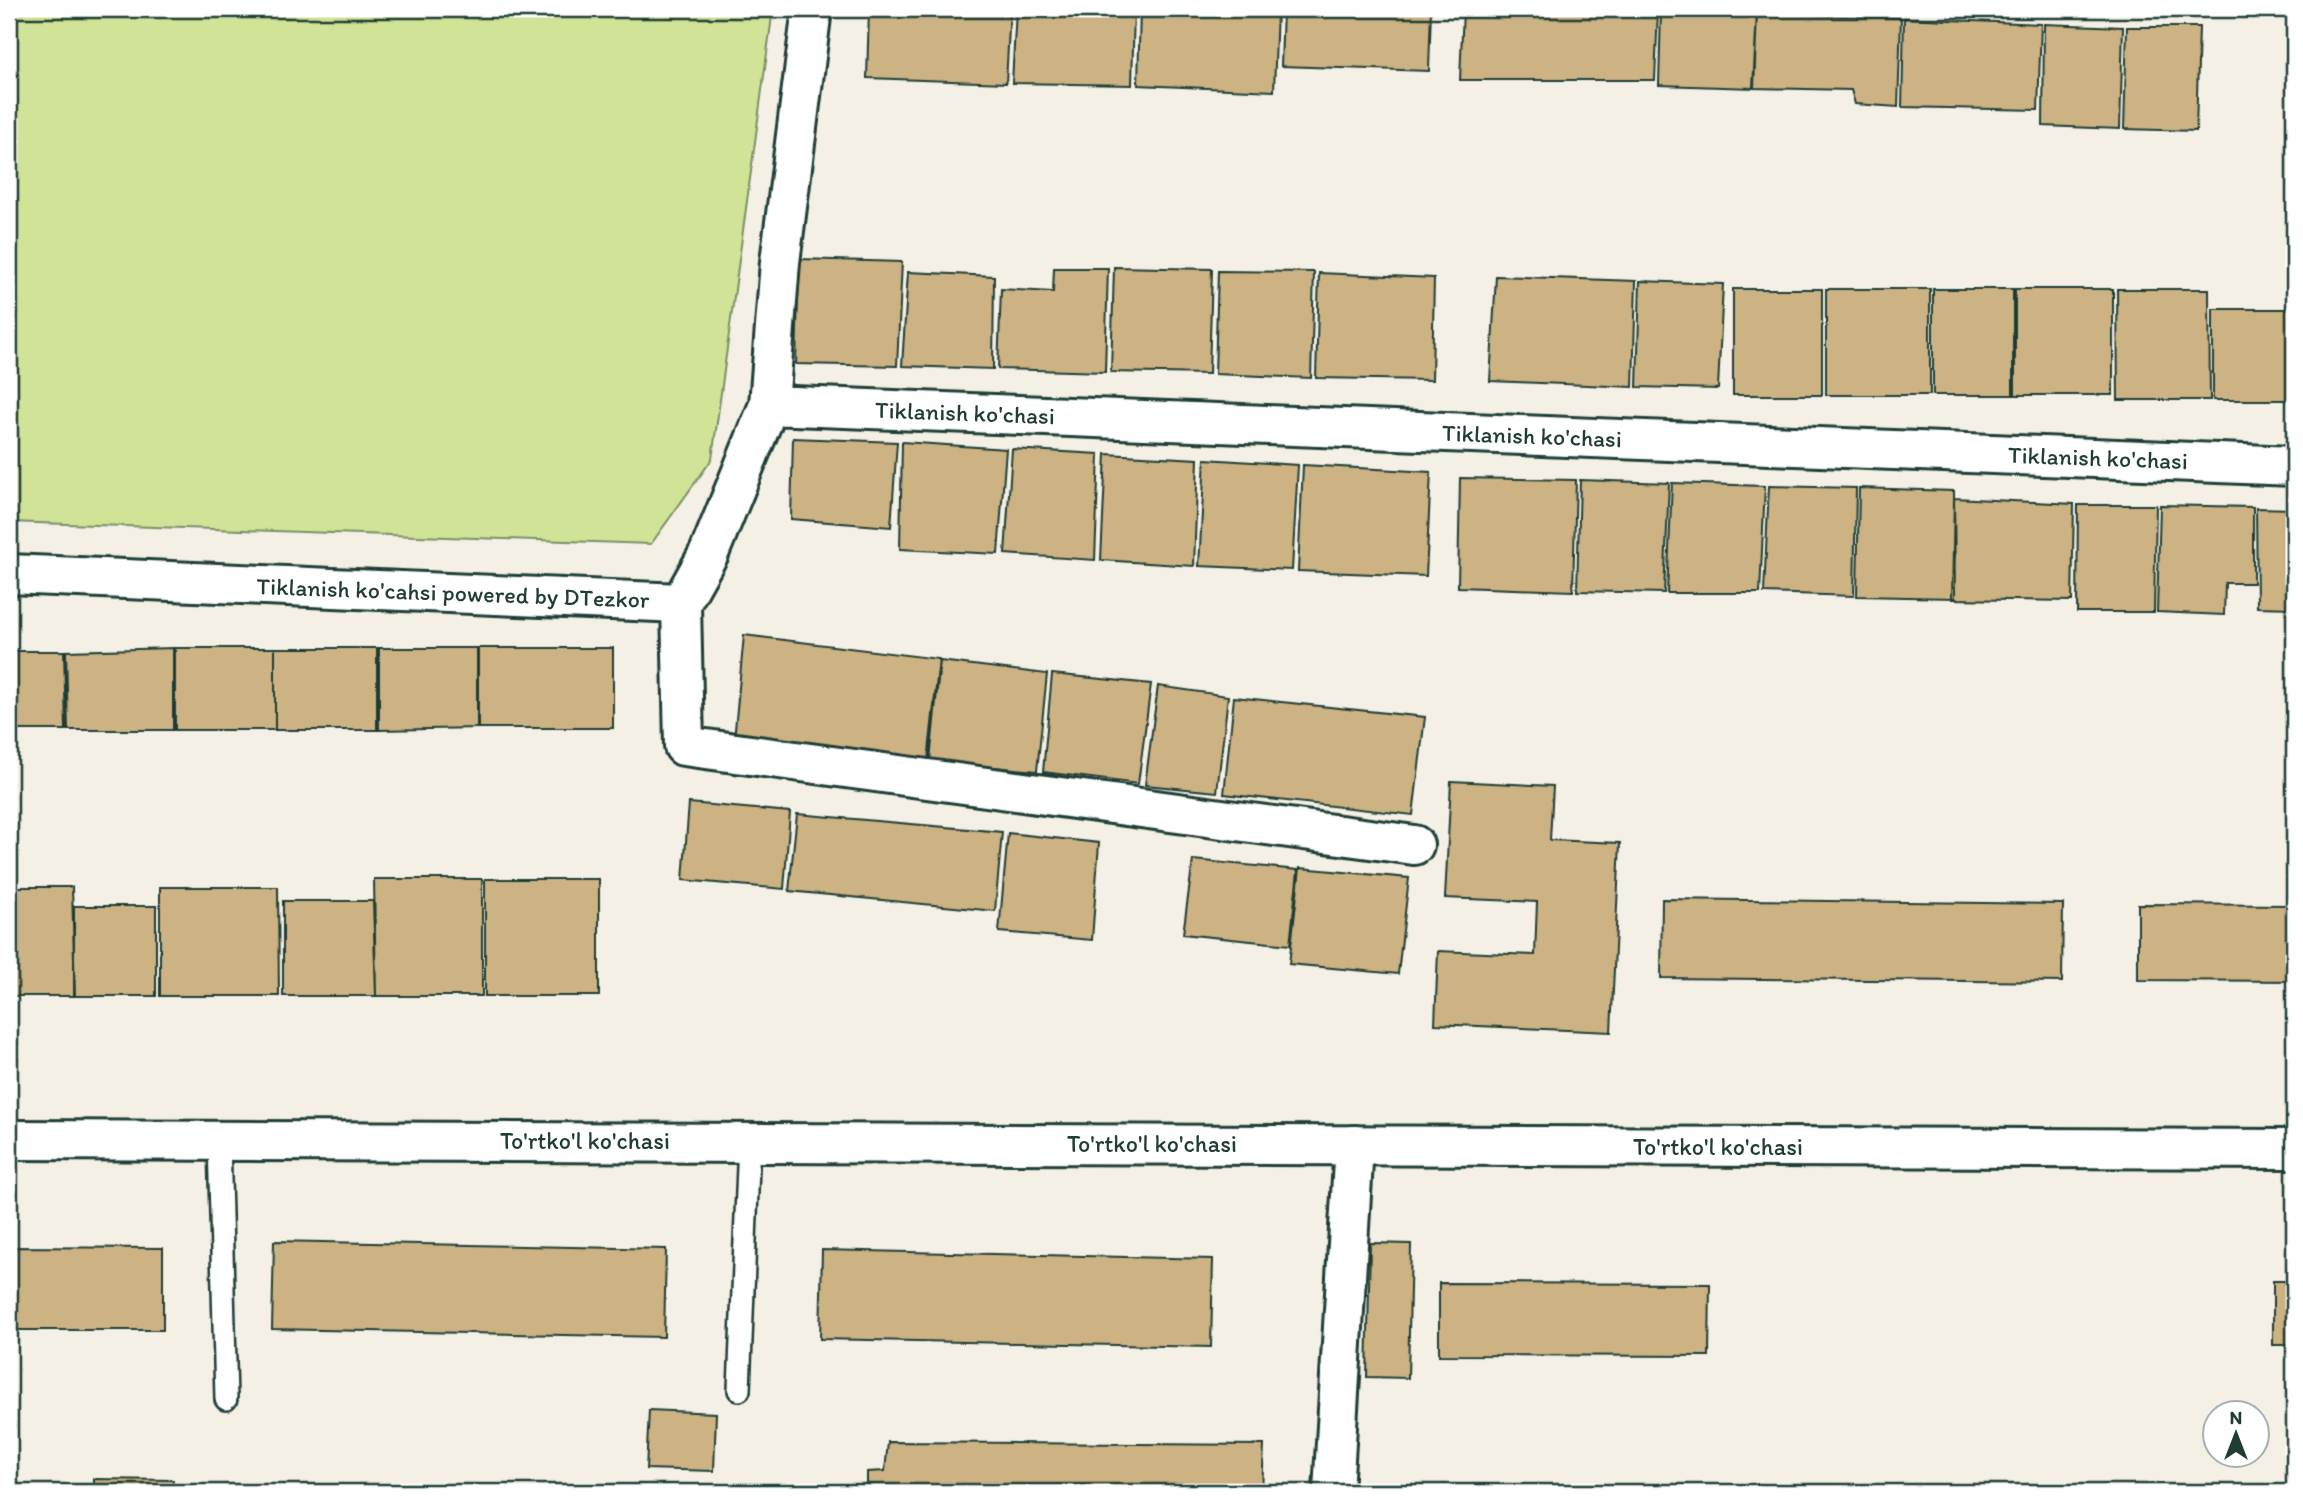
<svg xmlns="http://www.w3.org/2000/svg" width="2303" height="1501" font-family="Itim,sans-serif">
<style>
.green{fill:#d1e397;stroke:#789066;stroke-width:2}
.building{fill:#cdb283;stroke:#1f3d34;stroke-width:2}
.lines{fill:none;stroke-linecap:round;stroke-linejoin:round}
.lane-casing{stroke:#1f3d34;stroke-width:26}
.street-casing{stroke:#1f3d34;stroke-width:44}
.secondary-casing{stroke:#1f3d34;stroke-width:44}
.lane{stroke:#fff;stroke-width:21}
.street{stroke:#fff;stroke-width:38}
.secondary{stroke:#fff;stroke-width:38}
.labels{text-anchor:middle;stroke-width:6;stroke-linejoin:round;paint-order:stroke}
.street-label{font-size:24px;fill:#1f3d34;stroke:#fff}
</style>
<rect width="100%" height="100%" fill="#f5f0e6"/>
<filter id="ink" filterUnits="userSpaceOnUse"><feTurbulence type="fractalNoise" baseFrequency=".0143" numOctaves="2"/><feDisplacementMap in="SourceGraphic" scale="14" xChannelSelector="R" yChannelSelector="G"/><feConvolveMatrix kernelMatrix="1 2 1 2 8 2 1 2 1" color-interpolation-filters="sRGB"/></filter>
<g filter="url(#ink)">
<!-- green -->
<path class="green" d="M9 9H773L712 459 651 544 9 522Z"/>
<!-- building -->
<path class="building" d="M869 9H1010L1006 83 867 78Z
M1016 9H1134L1132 85 1012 83Z
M1140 9H1277L1274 91 1138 85Z
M1283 9H1431L1429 71 1281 66Z
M1463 9 1658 10 1655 80H1460Z
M1661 10 1757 13 1754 88 1659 85Z
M1757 13 1901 18 1898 107 1855 104 1851 90 1753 88Z
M1904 18 2041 24 2038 110 1902 107Z
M2044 24 2123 27 2120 129 2043 126Z
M2127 27H2199L2196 131 2124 129Z
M799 259 902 262 897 366 796 364Z
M1114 267 1212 269 1209 374 1111 372Z
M1054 268H1108L1105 372 998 369 1001 289 1053 292Z
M1218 271 1314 272 1311 378 1215 374Z
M908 272 994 276 993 369 902 366Z
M1319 273 1434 278 1432 380 1316 378Z
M1496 276 1636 281 1633 387 1490 381Z
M1640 281 1723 284 1718 389 1637 387Z
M1733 289H1822V395H1733Z
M1826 289H1930V395H1826Z
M1933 289H2015V395H1933Z
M2013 289H2113V395H2013Z
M2117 289H2209L2210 400H2118Z
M2213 309H2294V400H2213Z
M793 438 897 442 891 527 791 519Z
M902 442 1006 449 998 554 900 549Z
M1012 449 1099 454 1095 560 1005 554Z
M1106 454 1198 459 1194 566 1101 560Z
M1205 459 1298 465 1292 570 1199 566Z
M1303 465 1431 472 1426 576 1298 571Z
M1460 478 1576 480 1573 591 1458 587Z
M1580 480 1669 483 1664 593 1577 591Z
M1672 483 1765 486 1760 593H1667Z
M1769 486 1856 488 1854 596 1764 593Z
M1859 488 1954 491 1955 598 1857 596Z
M1954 498 2074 504 2072 601 1952 599Z
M2078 505H2156L2154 612H2077Z
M2160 505 2253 507V583H2225L2224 615 2157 612Z
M2256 508 2294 509V608L2257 607Z
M744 635 939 659 928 761 734 740Z
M173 648V730H68L66 651Z
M175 648H275V730H175Z
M275 648H377V730H275Z
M379 648H478V728L379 730Z
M477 648H613V728H477Z
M9 651H64L66 730H9Z
M940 661 1047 674 1037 771 930 761Z
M1052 674 1151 684 1138 784 1043 772Z
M1158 686 1228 696 1217 792 1145 785Z
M1234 697 1425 717 1413 815 1224 794Z
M1451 781 1553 786 1550 840 1620 843 1611 1032 1435 1024 1438 951 1535 955 1537 902 1445 898Z
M689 803 790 812 784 889 683 880Z
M797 814 1002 832 995 911 789 891Z
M1008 833 1099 843 1092 940 999 932Z
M1193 860 1298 870 1290 945 1183 934Z
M1300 868 1409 878 1398 974 1289 964Z
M374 879H482V996H376Z
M485 879H599V996H485Z
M9 887H72L75 996H9Z
M160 887H278L279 996H160Z
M1662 899 2063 904 2062 982 1661 978Z
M283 901H373L376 996H283Z
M2138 904 2294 905V981L2138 980Z
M74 906H156V996H74Z
M274 1241 666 1249 664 1337 272 1329Z
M1370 1243 1411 1244 1408 1378 1367 1377Z
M9 1247 163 1248V1330H9Z
M822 1250 1213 1259 1211 1347 820 1339Z
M2273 1281H2294V1345H2273Z
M1439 1283 1710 1284 1709 1356 1439 1355Z
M649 1410 716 1413 714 1471 646 1469Z
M888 1442 1264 1445 1262 1492H867V1472L885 1471Z
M94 1479 173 1480 172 1492H94Z"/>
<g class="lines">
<!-- lane casing -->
<g class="lane-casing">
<path id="lane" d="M219 1141 226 1399
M739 1390 749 1141"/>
</g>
<!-- street casing -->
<g class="street-casing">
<path id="street" d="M769 405 2294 466
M9 574 681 603 709 553 769 405 780 262 812 9
M681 603 684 746 1414 845
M1333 1492 1354 1145"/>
</g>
<!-- secondary casing -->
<g class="secondary-casing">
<path id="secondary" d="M9 1140 2294 1149"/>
</g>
<!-- lane -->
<use href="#lane" class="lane"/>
<!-- street -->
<use href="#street" class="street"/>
<!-- secondary -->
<use href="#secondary" class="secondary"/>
</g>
</g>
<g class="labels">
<!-- street labels -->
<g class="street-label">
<text transform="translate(965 413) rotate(2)" y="8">Tiklanish ko'chasi</text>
<text transform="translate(1532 436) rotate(2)" y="8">Tiklanish ko'chasi</text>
<text transform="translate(2098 458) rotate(2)" y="8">Tiklanish ko'chasi</text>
<text transform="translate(453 593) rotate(2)" y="8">Tiklanish ko'cahsi powered by DTezkor</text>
<text x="585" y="1149">To'rtko'l ko'chasi</text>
<text x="1152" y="1152">To'rtko'l ko'chasi</text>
<text x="1718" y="1155">To'rtko'l ko'chasi</text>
</g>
</g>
<!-- margin -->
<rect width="2303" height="1501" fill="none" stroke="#fff" stroke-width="35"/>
<rect x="18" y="18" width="2268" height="1466" fill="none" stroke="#1f3d34" stroke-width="2.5" filter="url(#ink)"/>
<!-- north arrow -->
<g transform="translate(2236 1434)"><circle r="33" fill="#ffffff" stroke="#a5b1ae" stroke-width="2"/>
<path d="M0-5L12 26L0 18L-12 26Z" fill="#1f3d34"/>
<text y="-10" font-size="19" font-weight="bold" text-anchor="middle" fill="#1f3d34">N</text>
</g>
</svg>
